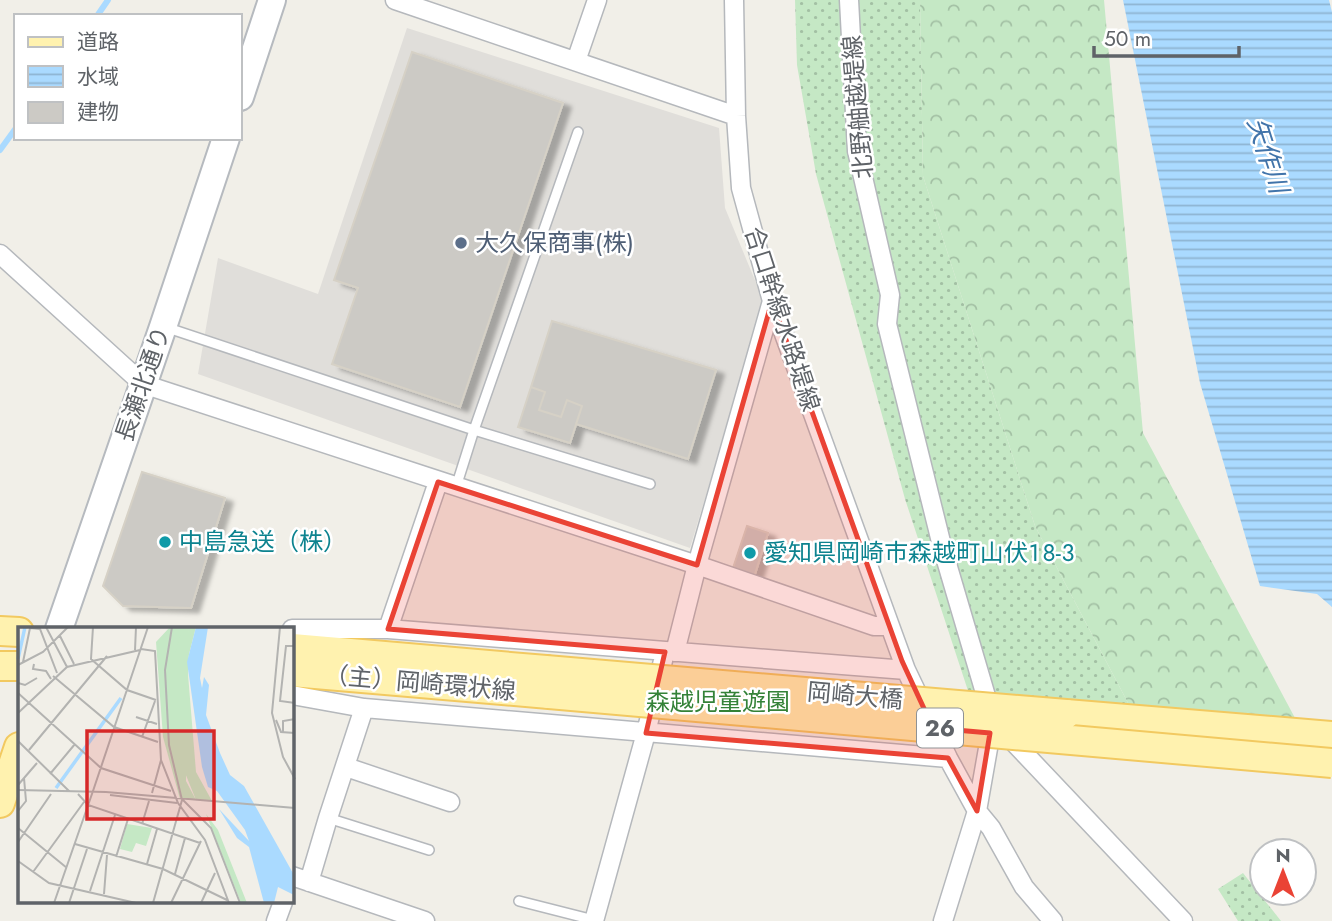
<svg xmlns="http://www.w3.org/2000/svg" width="1332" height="921" font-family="Jost,'Noto Sans JP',sans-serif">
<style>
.industrial{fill:#e0deda}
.grass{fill:url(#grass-dots)}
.forest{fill:url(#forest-crowns)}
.water{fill:url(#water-rules)}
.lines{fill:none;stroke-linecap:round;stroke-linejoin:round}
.stream{stroke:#aadaff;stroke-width:6}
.building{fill:#cccac5;stroke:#d6d1c6;stroke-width:2;filter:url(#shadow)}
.lane-casing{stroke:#b5b8bc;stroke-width:12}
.street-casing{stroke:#b5b8bc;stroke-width:21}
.secondary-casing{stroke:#b6babf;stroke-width:30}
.primary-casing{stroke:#f2c960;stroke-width:32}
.lane{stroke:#fff;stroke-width:9}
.street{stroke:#fff;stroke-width:18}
.secondary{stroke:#fff;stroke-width:26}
.primary{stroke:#fff2af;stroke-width:28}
.primary-bridge-casing{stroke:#f2c960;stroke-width:32;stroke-linecap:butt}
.primary-bridge{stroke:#fff2af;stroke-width:28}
.marked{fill:#ea4335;fill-opacity:0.2;stroke:#ea4335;stroke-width:5;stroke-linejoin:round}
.service-dot{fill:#5c6f8a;stroke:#fff;stroke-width:2.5}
.culture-dot{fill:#0f9aa8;stroke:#fff;stroke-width:2.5}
.labels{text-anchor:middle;stroke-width:5;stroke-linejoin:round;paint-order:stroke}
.shield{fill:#fff;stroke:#8f9295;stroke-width:2}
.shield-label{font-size:23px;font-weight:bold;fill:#5f6368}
.street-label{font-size:24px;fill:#5f6368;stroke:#fff}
.service-label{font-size:24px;fill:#4e5e75;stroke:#fff;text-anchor:start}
.culture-label{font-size:24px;fill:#0d838f;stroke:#fff;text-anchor:start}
.park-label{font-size:24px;fill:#348238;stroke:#fff}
.water-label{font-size:26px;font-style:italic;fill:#4174aa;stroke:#fff}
.inset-river{fill:none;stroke:#aadaff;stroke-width:3.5}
.inset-road{fill:none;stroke:#b3b3b1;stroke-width:2}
.view{fill:#d62828;fill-opacity:0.15;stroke:#d62828;stroke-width:3.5}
.inset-edge{fill:none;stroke:#5f6368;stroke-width:3.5}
</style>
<defs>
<pattern id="grass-dots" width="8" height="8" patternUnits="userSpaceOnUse" patternTransform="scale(1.75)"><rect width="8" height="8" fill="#c5e8c5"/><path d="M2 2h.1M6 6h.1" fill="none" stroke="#a3c0a4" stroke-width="1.8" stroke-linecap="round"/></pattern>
<pattern id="forest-crowns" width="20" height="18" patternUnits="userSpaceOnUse" patternTransform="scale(1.75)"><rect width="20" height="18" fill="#c5e8c5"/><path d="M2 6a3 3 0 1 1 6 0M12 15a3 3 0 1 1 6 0" fill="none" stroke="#a3c0a4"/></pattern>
<pattern id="water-rules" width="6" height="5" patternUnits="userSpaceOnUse" patternTransform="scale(1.75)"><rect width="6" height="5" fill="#aadaff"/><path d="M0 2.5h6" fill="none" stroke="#8eb4d2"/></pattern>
<filter id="shadow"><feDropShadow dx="8" dy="4.5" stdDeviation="2" flood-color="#0004"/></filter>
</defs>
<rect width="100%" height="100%" fill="#f1efe8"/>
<!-- industrial -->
<path class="industrial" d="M407 28 719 128 725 208 764 302 690 548 198 374 218 258 318 294Z"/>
<!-- grass -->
<path class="grass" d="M795 0H920L923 176 1035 526 1137 720 975 712 905 499 816 174 797 65Z
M1243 873 1281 921H1238L1218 889Z"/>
<!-- forest -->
<path class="forest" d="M920 0H1104L1143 433 1303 733 1137 720 1035 526 923 176Z"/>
<!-- water -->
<path class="water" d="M1123 0H1329L1332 12V607L1317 594 1260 586 1200 383Z"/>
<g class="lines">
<!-- stream -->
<path class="stream" d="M97 16 108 0
M0 150 16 128"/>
</g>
<!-- building -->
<path class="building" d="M412 52 563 103 460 407 332 364 358 288 334 280Z
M552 321 716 370 688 459 576 424 582 406 567 400 561 417 539 410 545 392 531 387Z
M531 387 545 392 539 410 561 417 567 400 582 406 570 443 518 427Z
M142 472 225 498 191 608 123 606 103 586Z
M747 526 768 533 753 580 731 574Z"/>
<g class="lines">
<!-- lane casing -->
<g class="lane-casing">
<path id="lane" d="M165 327 474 430 650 484
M456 487 474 430 578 132
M328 818 429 850
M519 901 594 920"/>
</g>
<!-- street casing -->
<g class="street-casing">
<path id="street" d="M395 0 736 116
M734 0 736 116 741 188 772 301 906 670 948 758 977 811 991 828 1024 887 1053 921
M849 0 857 151 890 295 887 324 943 550 993 720 977 811 943 921
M576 61 597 0
M0 254 143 384 697 565 874 626H890
M292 629H388L906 670
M388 629 438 482
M675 652 697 565 772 301
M292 695 364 708 948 758
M1005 733 1183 921
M346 767 450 802
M292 876 425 921
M309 882 328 818 364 708
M276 921 283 902
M594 921 646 733 665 652"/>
</g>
<!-- secondary casing -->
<g class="secondary-casing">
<path id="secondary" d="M240 97 272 0
M59 629 163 327 226 138"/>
</g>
<!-- primary casing -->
<g class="primary-casing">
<path id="primary" d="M0 631 19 632
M292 648 546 670
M0 666H19
M292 672 549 694
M1066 714 1332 736
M0 803 19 747"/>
</g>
<!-- lane -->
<use href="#lane" class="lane"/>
<!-- street -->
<use href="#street" class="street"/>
<!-- secondary -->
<use href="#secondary" class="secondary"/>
<!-- primary -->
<use href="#primary" class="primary"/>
<!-- primary-bridge casing -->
<g class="primary-bridge-casing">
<path id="primary-bridge" d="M546 670 1066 714
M549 694 1332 763"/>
</g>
<!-- primary-bridge -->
<use href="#primary-bridge" class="primary-bridge"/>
</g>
<!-- marked area -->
<path class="marked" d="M772 301 902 661 933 728 990 733 977 811 948 758 646 733 665 652 388 629 438 482 697 565Z"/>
<!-- markers -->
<circle class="service-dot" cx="461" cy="243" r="7"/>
<g class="culture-dot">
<circle cx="165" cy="542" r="7"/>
<circle cx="750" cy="553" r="7"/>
</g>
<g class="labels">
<!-- shield labels -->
<rect class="shield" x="917" y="708.5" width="46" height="39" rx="5"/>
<g class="shield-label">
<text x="940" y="736">26</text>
</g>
<!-- street labels -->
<g class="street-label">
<text transform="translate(858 107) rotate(-95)" y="8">北野舳越堤線</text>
<text transform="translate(782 319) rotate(72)" y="8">合口幹線水路堤線</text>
<text transform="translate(143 384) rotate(-71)" y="8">長瀬北通り</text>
<text transform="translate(420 683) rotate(5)" y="8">（主）岡崎環状線</text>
<text transform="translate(855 696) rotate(5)" y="8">岡崎大橋</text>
</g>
<!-- service labels -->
<g class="service-label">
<text x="475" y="251">大久保商事(株)</text>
</g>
<!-- culture labels -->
<g class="culture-label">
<text x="179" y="550">中島急送（株）</text>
<text x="764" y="561">愛知県岡崎市森越町山伏１８‐３</text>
</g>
<!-- park labels -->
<g class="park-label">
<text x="718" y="710">森越児童遊園</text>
</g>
<!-- water labels -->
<g class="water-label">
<text transform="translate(1268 155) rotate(72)" y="9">矢作川</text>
</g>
</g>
<!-- overview -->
<g transform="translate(18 627)">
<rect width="276" height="276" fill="#f1efe8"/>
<path d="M152 0H171L168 154 178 173 162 172 145 110 138 15ZM188 187 200 203 229 276H223ZM109 197 134 201 128 219 118 216 114 225 102 222Z" fill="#c5e8c5"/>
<path d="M171 0H178L169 35 178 145 194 174 178 173 157 121V27L163 6H170Z" fill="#c5e8c5"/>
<path d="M178 0H190L182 51 184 61 186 50 191 58 188 88 202 126 212 148 226 159 276 248V268L260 260 256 276H246L231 220 219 211 201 182 231 214 227 203 199 164 190 160 184 140 169 35Z" fill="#aadaff"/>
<path class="inset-river" d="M0 32 7 0M38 161 103 71"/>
<path class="inset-road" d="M28 0 49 40M75 0 73 32 109 63 138 73M262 0 254 86 265 130 277 152M12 1 22 2 39 46M42 9 56 37M277 19H268L262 74 277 76M123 22 137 24 143 133 160 176 187 213 211 276M117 23 118 0M5 35 12 1M16 37 15 42 28 44 33 52M0 38 25 25 50 0M35 49 96 100 140 115M0 56 7 58 19 51M0 66 83 141 153 164M0 86 49 40 122 23M118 90 139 97M258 93 263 105 277 106M265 105V94L277 92M124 110 137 74M0 114 51 164M11 123 89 29M32 147 57 117M0 158 19 136M0 163 88 165 277 181M75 164 130 0M134 166 143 133M60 167 70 178 182 216M92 168 159 176M165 173 193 201 222 276M0 184 8 174 6 151M124 197 131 174M0 201 49 241M0 215 33 167M57 217 145 242 209 273M98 230 110 192M0 234 31 256 118 276M129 237 139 202M15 245 66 175M157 247 167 211M72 264 97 188M86 267 89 228M36 276 75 164M51 276 69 222M135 276 164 173 151 118 147 43 154 0M153 276 183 214M183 276 197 246"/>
<path class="view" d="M69 104H196V192H69Z"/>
<rect width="276" height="276" class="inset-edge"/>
</g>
<!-- legend -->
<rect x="14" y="14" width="228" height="126" fill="#ffffff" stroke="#bfc1c3" stroke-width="2"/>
<rect x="28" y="37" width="35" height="10" fill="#fff2af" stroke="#bfc1c3" stroke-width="2"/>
<text x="77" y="49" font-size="21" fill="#5f6368">道路</text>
<rect x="28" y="66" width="35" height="21" fill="url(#water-rules)" stroke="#bfc1c3" stroke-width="2"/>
<text x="77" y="84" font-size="21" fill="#5f6368">水域</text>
<rect x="28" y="102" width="35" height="21" fill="#cccac5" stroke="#bfc1c3" stroke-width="2"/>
<text x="77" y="119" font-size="21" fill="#5f6368">建物</text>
<!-- north arrow -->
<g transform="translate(1283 872)"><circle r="33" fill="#ffffff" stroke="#bfc1c3" stroke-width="2"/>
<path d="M0-5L12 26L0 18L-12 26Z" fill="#ea4335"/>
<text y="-10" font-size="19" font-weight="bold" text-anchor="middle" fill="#5f6368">N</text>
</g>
<!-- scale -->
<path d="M1094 46v10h145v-10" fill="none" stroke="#5f6368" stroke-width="3.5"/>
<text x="1104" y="46" font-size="21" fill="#5f6368" stroke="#ffffff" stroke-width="5" paint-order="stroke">50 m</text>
</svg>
